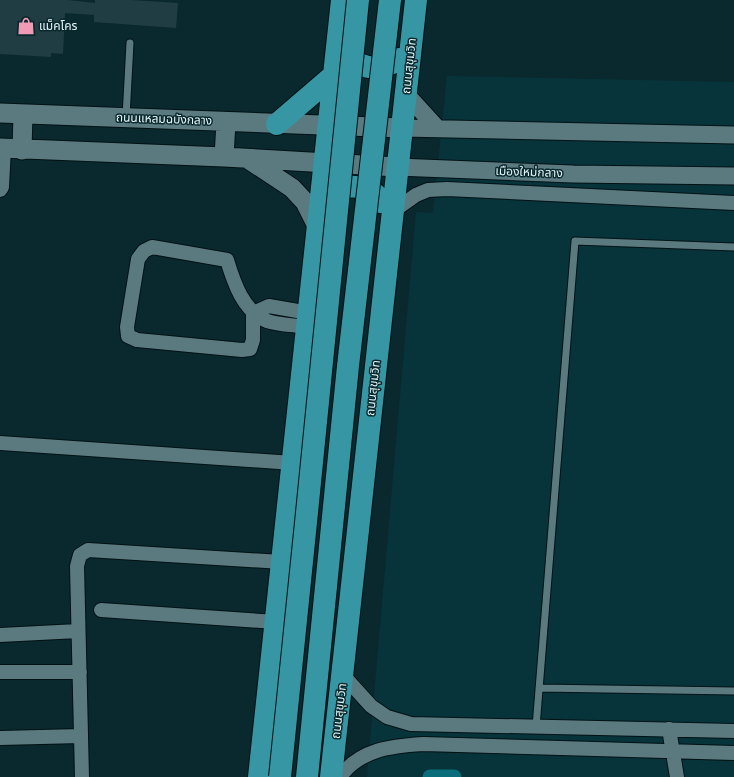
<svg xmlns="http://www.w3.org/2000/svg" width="734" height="777" font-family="'Libre Baskerville','Noto Sans Thai',serif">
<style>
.built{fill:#07343a}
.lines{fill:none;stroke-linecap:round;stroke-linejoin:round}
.canal{stroke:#0a6e7a;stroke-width:15}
.building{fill:#1f3d42}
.service-casing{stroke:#001114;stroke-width:9}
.minor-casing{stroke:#001114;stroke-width:16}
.tertiary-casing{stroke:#001114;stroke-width:19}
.secondary-casing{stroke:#001114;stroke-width:21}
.trunk-casing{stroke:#001114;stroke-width:24}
.service{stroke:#5b7a80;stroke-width:7}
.minor{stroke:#5b7a80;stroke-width:14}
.tertiary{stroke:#5b7a80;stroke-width:17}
.secondary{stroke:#5b7a80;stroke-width:19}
.trunk{stroke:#3696a3;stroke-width:22}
.trunk-bridge-casing{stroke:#001114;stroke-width:24;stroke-linecap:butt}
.trunk-bridge{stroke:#3696a3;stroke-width:22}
.labels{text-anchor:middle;stroke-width:3;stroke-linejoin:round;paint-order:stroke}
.poi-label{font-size:12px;fill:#e6f7fa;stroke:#0a292e;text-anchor:start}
.street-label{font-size:12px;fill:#e6f7fa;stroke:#0a292e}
</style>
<rect width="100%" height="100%" fill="#0a292e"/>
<!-- built -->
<path class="built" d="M447 76 734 82V777H367L416 212 433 213Z"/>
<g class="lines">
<!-- canal -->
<path class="canal" d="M430 777H454"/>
</g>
<!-- building -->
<path class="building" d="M0 0H68L95 3V0H131L178 3 176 28 94 22V15L65 13 63 54 51 53V57L0 54Z"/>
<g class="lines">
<!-- service casing -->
<g class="service-casing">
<path id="service" d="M126 117 130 43
M539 688 734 691
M536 727 575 241 734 247"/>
</g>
<!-- minor casing -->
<g class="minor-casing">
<path id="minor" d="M0 190 2 187 4 148
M392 212 416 195 428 190 447 189 734 203
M253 313V340L250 349 242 350 137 340 128 336 127 327 138 259 144 251 152 247 227 260C234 283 243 311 267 321 279 325 295 325 307 327
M253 313 269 306 309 313
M0 443 293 463
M101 610 276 622
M0 635 78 631
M0 672H80
M343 675 371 706 387 717 411 724 734 731
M669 729 677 777
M0 738 81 736
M82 777 77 566 80 555 88 550 282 562
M340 777C360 749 392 746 423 744L734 753"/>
</g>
<!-- tertiary casing -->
<g class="tertiary-casing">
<path id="tertiary" d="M406 94 437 128
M402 128 734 135
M397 167 573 174 734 176"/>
</g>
<!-- secondary casing -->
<g class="secondary-casing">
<path id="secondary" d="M0 113 402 128
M0 148 224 157 397 167
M22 150 23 114
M224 157 226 122
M248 159 292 188 305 202 318 228"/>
</g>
<!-- trunk casing -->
<g class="trunk-casing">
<path id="trunk" d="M343 46C354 70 378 73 399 59
M277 124 334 75
M328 202C337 188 347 184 363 188 372 191 376 193 380 202
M259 777 342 0
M331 777 416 0"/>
</g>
<!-- service -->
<use href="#service" class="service"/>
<!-- minor -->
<use href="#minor" class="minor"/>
<!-- tertiary -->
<use href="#tertiary" class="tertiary"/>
<!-- secondary -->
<use href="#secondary" class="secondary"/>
<!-- trunk -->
<use href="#trunk" class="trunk"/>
<!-- trunk-bridge casing -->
<g class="trunk-bridge-casing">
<path id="trunk-bridge" d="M280 777C306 518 334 259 358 0
M307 777 348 366 390 0"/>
</g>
<!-- trunk-bridge -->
<use href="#trunk-bridge" class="trunk-bridge"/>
</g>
<!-- icons -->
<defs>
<g id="shop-bare" transform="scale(1.38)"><path d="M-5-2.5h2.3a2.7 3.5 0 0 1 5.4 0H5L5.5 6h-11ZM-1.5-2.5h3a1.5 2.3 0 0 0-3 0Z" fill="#f09ab6" stroke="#0a292e" stroke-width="2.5" paint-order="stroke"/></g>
</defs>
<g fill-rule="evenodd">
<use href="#shop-bare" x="26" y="26"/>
</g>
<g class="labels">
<!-- poi labels -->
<g class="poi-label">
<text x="39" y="30">แม็คโคร</text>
</g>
<!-- street labels -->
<g class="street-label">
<text transform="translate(409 66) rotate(-84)" y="4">ถนนสุขุมวิท</text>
<text transform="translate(164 119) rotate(2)" y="4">ถนนแหลมฉบังกลาง</text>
<text transform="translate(529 172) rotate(2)" y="4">เมืองใหม่กลาง</text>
<text transform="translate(373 388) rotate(-84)" y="4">ถนนสุขุมวิท</text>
<text transform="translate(339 711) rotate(-83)" y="4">ถนนสุขุมวิท</text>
</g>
</g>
</svg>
